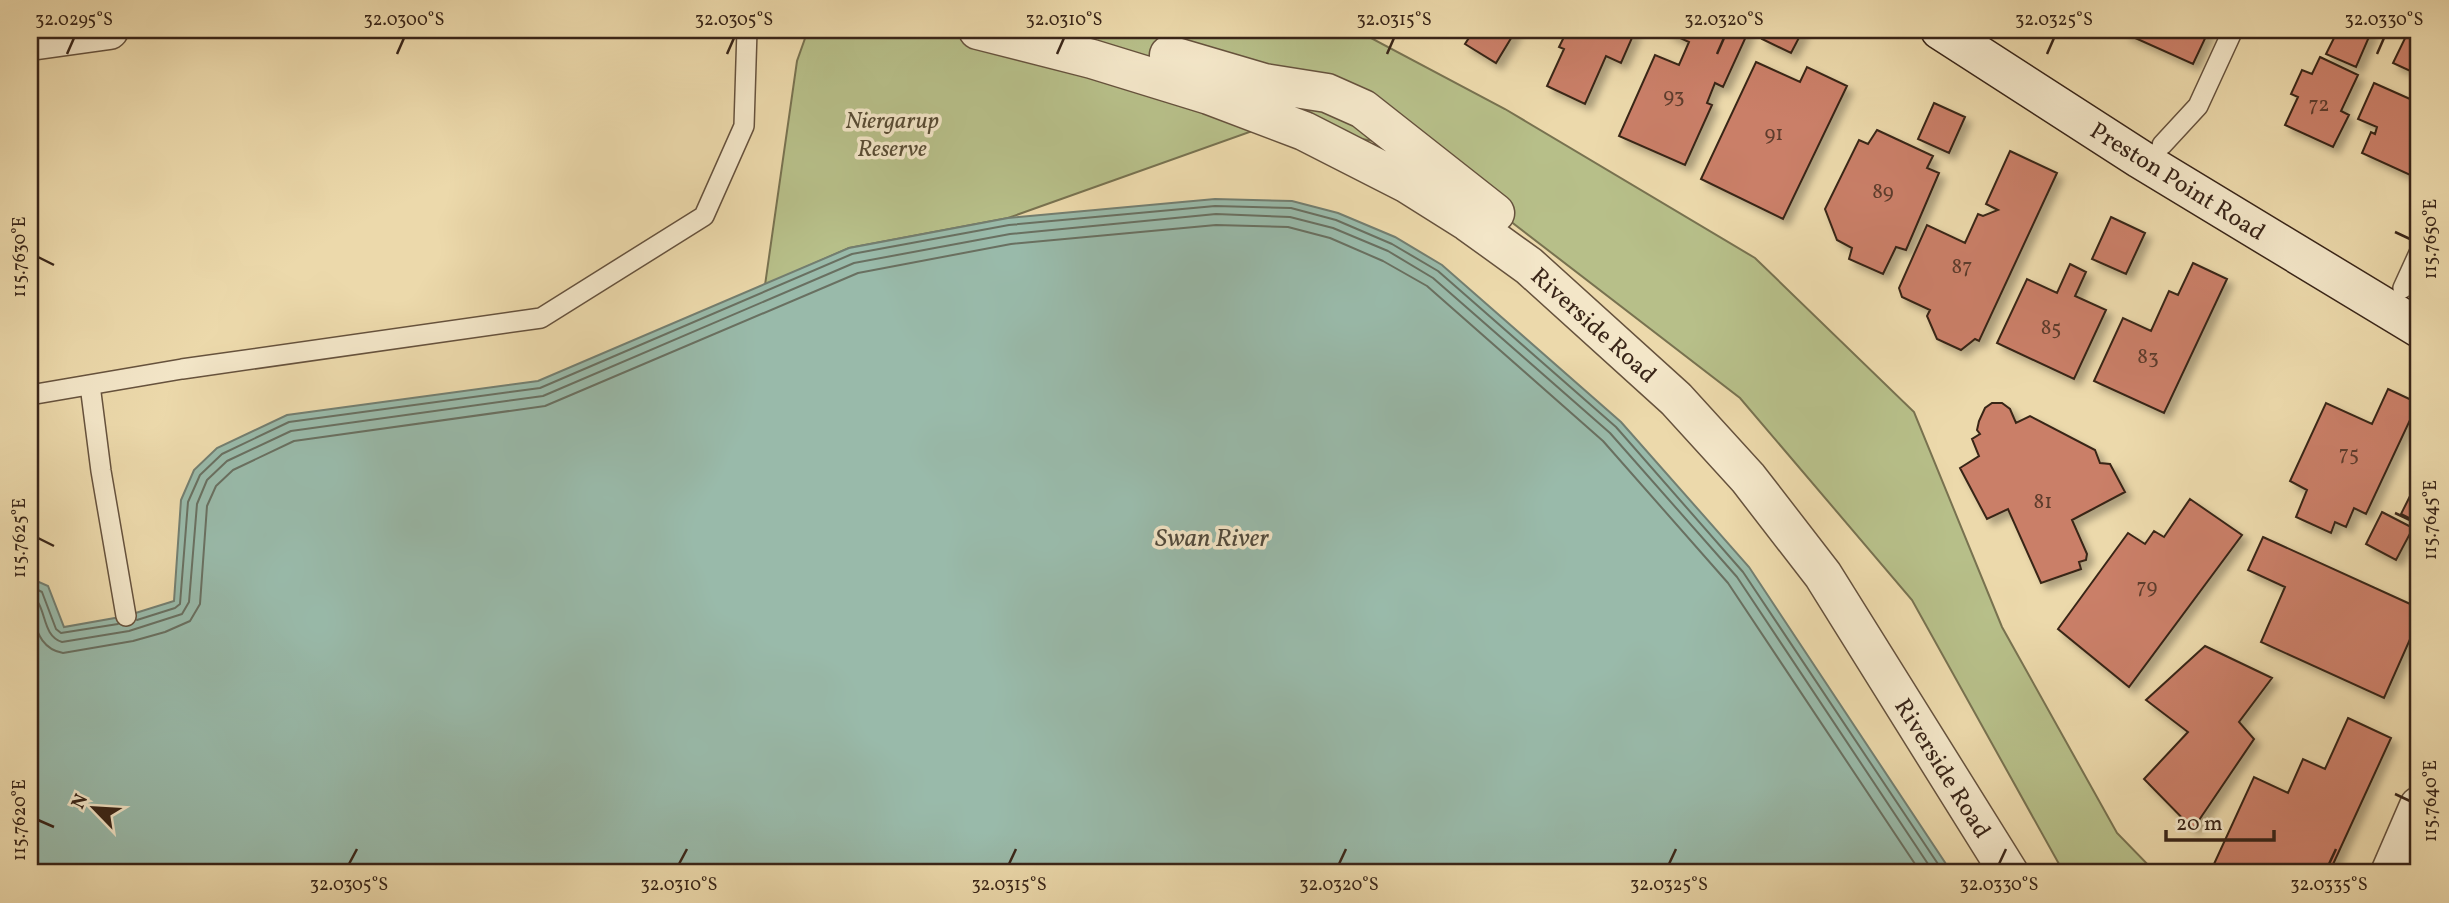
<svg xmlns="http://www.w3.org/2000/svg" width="2449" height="903" font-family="Vollkorn,serif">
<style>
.green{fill:#b7bf89;stroke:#787250;stroke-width:2}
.water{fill:#99baaa;stroke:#737e70;stroke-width:2}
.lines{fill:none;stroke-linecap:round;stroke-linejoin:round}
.shore{stroke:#697061;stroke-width:2}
.building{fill:#ca7f67;stroke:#392518;stroke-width:2;filter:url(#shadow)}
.service-casing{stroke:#66523d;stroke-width:22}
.minor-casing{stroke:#66523d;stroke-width:41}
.tertiary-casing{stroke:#66523d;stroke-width:41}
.secondary-casing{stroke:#392518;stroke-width:41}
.service{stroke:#f3e6c8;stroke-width:19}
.minor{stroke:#f3e6c8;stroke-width:38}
.tertiary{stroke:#f3e6c8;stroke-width:38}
.secondary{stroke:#f3e6c8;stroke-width:38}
.ticks{fill:none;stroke:#392518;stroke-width:2.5}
.labels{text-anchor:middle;stroke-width:7;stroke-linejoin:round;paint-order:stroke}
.number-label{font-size:21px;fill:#5d3c2c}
.park-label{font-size:24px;font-style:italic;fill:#584c34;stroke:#f3e6c8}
.street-label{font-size:24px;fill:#392518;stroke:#f3e6c8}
.water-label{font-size:26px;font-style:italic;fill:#514a3c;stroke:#f3e6c8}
.neatline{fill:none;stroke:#392518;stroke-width:2.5}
.ticks-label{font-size:18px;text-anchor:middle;fill:#392518}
</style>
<defs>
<filter id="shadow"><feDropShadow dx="6" dy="6" stdDeviation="3.5" flood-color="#0004"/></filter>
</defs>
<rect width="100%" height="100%" fill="#ecd9ab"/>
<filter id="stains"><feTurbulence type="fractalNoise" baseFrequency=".00286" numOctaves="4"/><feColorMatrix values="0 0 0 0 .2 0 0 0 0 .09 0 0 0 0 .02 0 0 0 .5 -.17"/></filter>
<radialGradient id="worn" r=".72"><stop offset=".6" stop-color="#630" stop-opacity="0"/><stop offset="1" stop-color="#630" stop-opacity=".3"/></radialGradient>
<!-- green -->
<path class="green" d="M808 30H1356L1505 109 1755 258 1914 412 2002 627 2117 833 2156 873H2064L1912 600 1740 398 1414 147 1269 125 1008 218 849 248 765 285 797 61Z"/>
<!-- water -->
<path class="water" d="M1215 199 1292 201 1338 213 1395 237 1442 265 1621 422 1749 567 1952 873H30V578L48 586 64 627 126 616 174 601 181 500 194 470 217 448 287 415 538 381 849 248 1008 218Z"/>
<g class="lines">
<!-- shore -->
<path class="shore" d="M30 586 42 592 56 629 61 633 118 624
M30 595C48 604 40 635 62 642L129 631 182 614 189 602 197 504 207 480 227 461 291 431 543 396 854 263 1010 234 1216 214 1290 217 1333 228 1388 251 1433 278 1610 433 1737 577 1934 873
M30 612C37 631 41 649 63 653L133 641 165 632 190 621 200 604 207 506 216 486 233 470 294 441 545 406 858 273 1011 244 1216 225 1288 227 1330 238 1383 261 1427 286 1603 441 1728 583 1921 873
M137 620 175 608 180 604 188 502 200 475 222 454 289 422 540 388 852 254 1009 225 1215 206 1291 208 1336 220 1392 244 1438 271 1616 427 1743 572 1944 873"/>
</g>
<!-- building -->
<path class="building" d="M1474 30H1516L1496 63 1465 44Z
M1563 30 1635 31 1621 63 1606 56 1585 104 1547 86 1564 49 1559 47 1567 31Z
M1668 30H1749L1723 87 1715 83 1707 103 1712 105 1685 165 1619 136 1655 55 1679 65 1689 42 1667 32Z
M1766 30H1803L1791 53 1762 39Z
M2126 30H2209L2193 64 2124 33Z
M2338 30H2372L2356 67 2326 54Z
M2409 30H2419V75L2393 63Z
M2320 57 2358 75 2341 111 2349 115 2333 147 2285 125 2298 97 2291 94 2302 70 2312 74Z
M1756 62 1800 82 1807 67 1847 86 1783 219 1701 179Z
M2374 83 2419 103V179L2362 153 2371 132 2375 134 2377 127 2358 119Z
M1934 103 1965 117 1949 153 1918 139Z
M1877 130 1933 156 1927 168 1939 173 1906 250 1896 247 1883 274 1849 259 1852 248 1837 240 1825 209 1859 140 1868 144Z
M2010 151 2057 173 1979 341 1975 339 1961 350 1937 339 1927 316 1930 310 1902 297 1899 288 1927 225 1965 243 1978 214 1983 216 1998 210 1986 204Z
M2111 217 2145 233 2126 274 2092 259Z
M2193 263 2227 279 2164 413 2094 381 2123 318 2151 331 2169 291 2178 295Z
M2070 264 2086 272 2075 296 2106 310 2074 379 1997 343 2027 279 2057 293Z
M2388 389 2418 403 2366 514 2354 508 2346 527 2335 522 2331 533 2296 517 2307 490 2290 481 2326 403 2372 424Z
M1992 403H2002L2010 409 2016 423 2030 416 2095 450 2100 463 2110 464 2125 492 2072 520 2087 554 2086 560 2079 562 2081 569 2041 583 2008 509 1987 519 1960 468 1979 456 1972 439 1980 434 1977 430 1979 421 1985 408Z
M2419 478V523L2401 514Z
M2190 499 2242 535 2129 687 2058 629 2128 533 2145 544 2154 531 2164 537Z
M2382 512 2413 528 2396 560 2366 544Z
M2263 537 2419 608V619L2384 698 2261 642 2285 587 2248 570Z
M2205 646 2272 678 2239 722 2254 739 2193 829 2144 779 2188 732 2146 700Z
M2348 718 2391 738 2329 873H2235L2214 864 2254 777 2288 793 2303 759 2325 769Z"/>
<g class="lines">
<!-- service casing -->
<g class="service-casing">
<path id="service" d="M2162 145 2198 106 2233 30
M2403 288 2419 253
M90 385 101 471 126 616
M30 395 182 369 541 318 704 216 744 126 747 30"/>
</g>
<!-- minor casing -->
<g class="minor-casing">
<path id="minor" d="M2390 873 2419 806"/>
</g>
<!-- tertiary casing -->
<g class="tertiary-casing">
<path id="tertiary" d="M978 30 1092 59 1209 95 1304 131 1406 183 1468 222 1529 266 1676 399 1748 478 1823 575 2009 873
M30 41 109 30
M1169 55 1264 83 1327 93 1363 109 1495 213"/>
</g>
<!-- secondary casing -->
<g class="secondary-casing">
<path id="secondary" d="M1940 30 2140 159 2419 328"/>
</g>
<!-- service -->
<use href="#service" class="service"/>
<!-- minor -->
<use href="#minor" class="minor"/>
<!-- tertiary -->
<use href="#tertiary" class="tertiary"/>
<!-- secondary -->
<use href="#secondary" class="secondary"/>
</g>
<!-- ticks -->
<path class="ticks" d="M67 54 74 38M397 54 404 38M727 54 734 38M1057 54 1064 38M1387 54 1394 38M1717 54 1724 38M2047 54 2054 38M2377 54 2384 38M2395 232 2410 239M38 257 54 265M2395 513 2410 520M38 538 54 546M2395 794 2410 801M38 820 54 827M349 864 357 849M679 864 687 849M1009 864 1016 849M1339 864 1346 849M1669 864 1676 849M1999 864 2006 849M2329 864 2336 849"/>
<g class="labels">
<!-- number labels -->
<g class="number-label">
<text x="1674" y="102">93</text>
<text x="2319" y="111">72</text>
<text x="1774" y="140">91</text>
<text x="1883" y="198">89</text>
<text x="1962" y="273">87</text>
<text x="2051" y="334">85</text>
<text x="2148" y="363">83</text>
<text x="2349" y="460">75</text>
<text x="2043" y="508">81</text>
<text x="2147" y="593">79</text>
</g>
<!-- park labels -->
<g class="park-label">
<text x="892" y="128">Niergarup<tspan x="892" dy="28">Reserve</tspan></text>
</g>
<!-- street labels -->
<g class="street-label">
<text transform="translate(2178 181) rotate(32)" y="8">Preston Point Road</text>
<text transform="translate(1594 325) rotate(42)" y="8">Riverside Road</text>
<text transform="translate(1943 768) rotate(58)" y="8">Riverside Road</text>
</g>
<!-- water labels -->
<g class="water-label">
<text x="1212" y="546">Swan River</text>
</g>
</g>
<!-- margin -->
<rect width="2449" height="903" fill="none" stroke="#ecd9ab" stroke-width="77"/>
<!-- north arrow -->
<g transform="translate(94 808) rotate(295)" stroke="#f3e6c8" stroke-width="5" paint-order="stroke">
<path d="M0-5L12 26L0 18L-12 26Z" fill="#392518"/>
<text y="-10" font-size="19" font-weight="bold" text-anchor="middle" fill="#392518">N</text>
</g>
<!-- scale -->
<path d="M2166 830v10h108v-10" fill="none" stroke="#392518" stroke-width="3.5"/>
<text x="2176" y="830" font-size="21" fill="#392518" stroke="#f3e6c8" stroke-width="5" paint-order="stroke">20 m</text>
<rect x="38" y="38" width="2372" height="826" class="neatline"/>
<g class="ticks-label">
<text x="74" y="25">32.0295°S</text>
<text x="404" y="25">32.0300°S</text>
<text x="734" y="25">32.0305°S</text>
<text x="1064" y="25">32.0310°S</text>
<text x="1394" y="25">32.0315°S</text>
<text x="1724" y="25">32.0320°S</text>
<text x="2054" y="25">32.0325°S</text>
<text x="2384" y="25">32.0330°S</text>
<text transform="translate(2430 239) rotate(-90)" y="6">115.7650°E</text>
<text transform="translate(19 257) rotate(-90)" y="6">115.7630°E</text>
<text transform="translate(2430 520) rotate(-90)" y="6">115.7645°E</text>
<text transform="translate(19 538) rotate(-90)" y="6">115.7625°E</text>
<text transform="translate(2430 801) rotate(-90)" y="6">115.7640°E</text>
<text transform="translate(19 820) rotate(-90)" y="6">115.7620°E</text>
<text x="349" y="890">32.0305°S</text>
<text x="679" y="890">32.0310°S</text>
<text x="1009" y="890">32.0315°S</text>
<text x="1339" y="890">32.0320°S</text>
<text x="1669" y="890">32.0325°S</text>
<text x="1999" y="890">32.0330°S</text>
<text x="2329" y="890">32.0335°S</text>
</g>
<rect width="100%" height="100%" filter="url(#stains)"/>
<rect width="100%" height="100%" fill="url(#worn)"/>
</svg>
